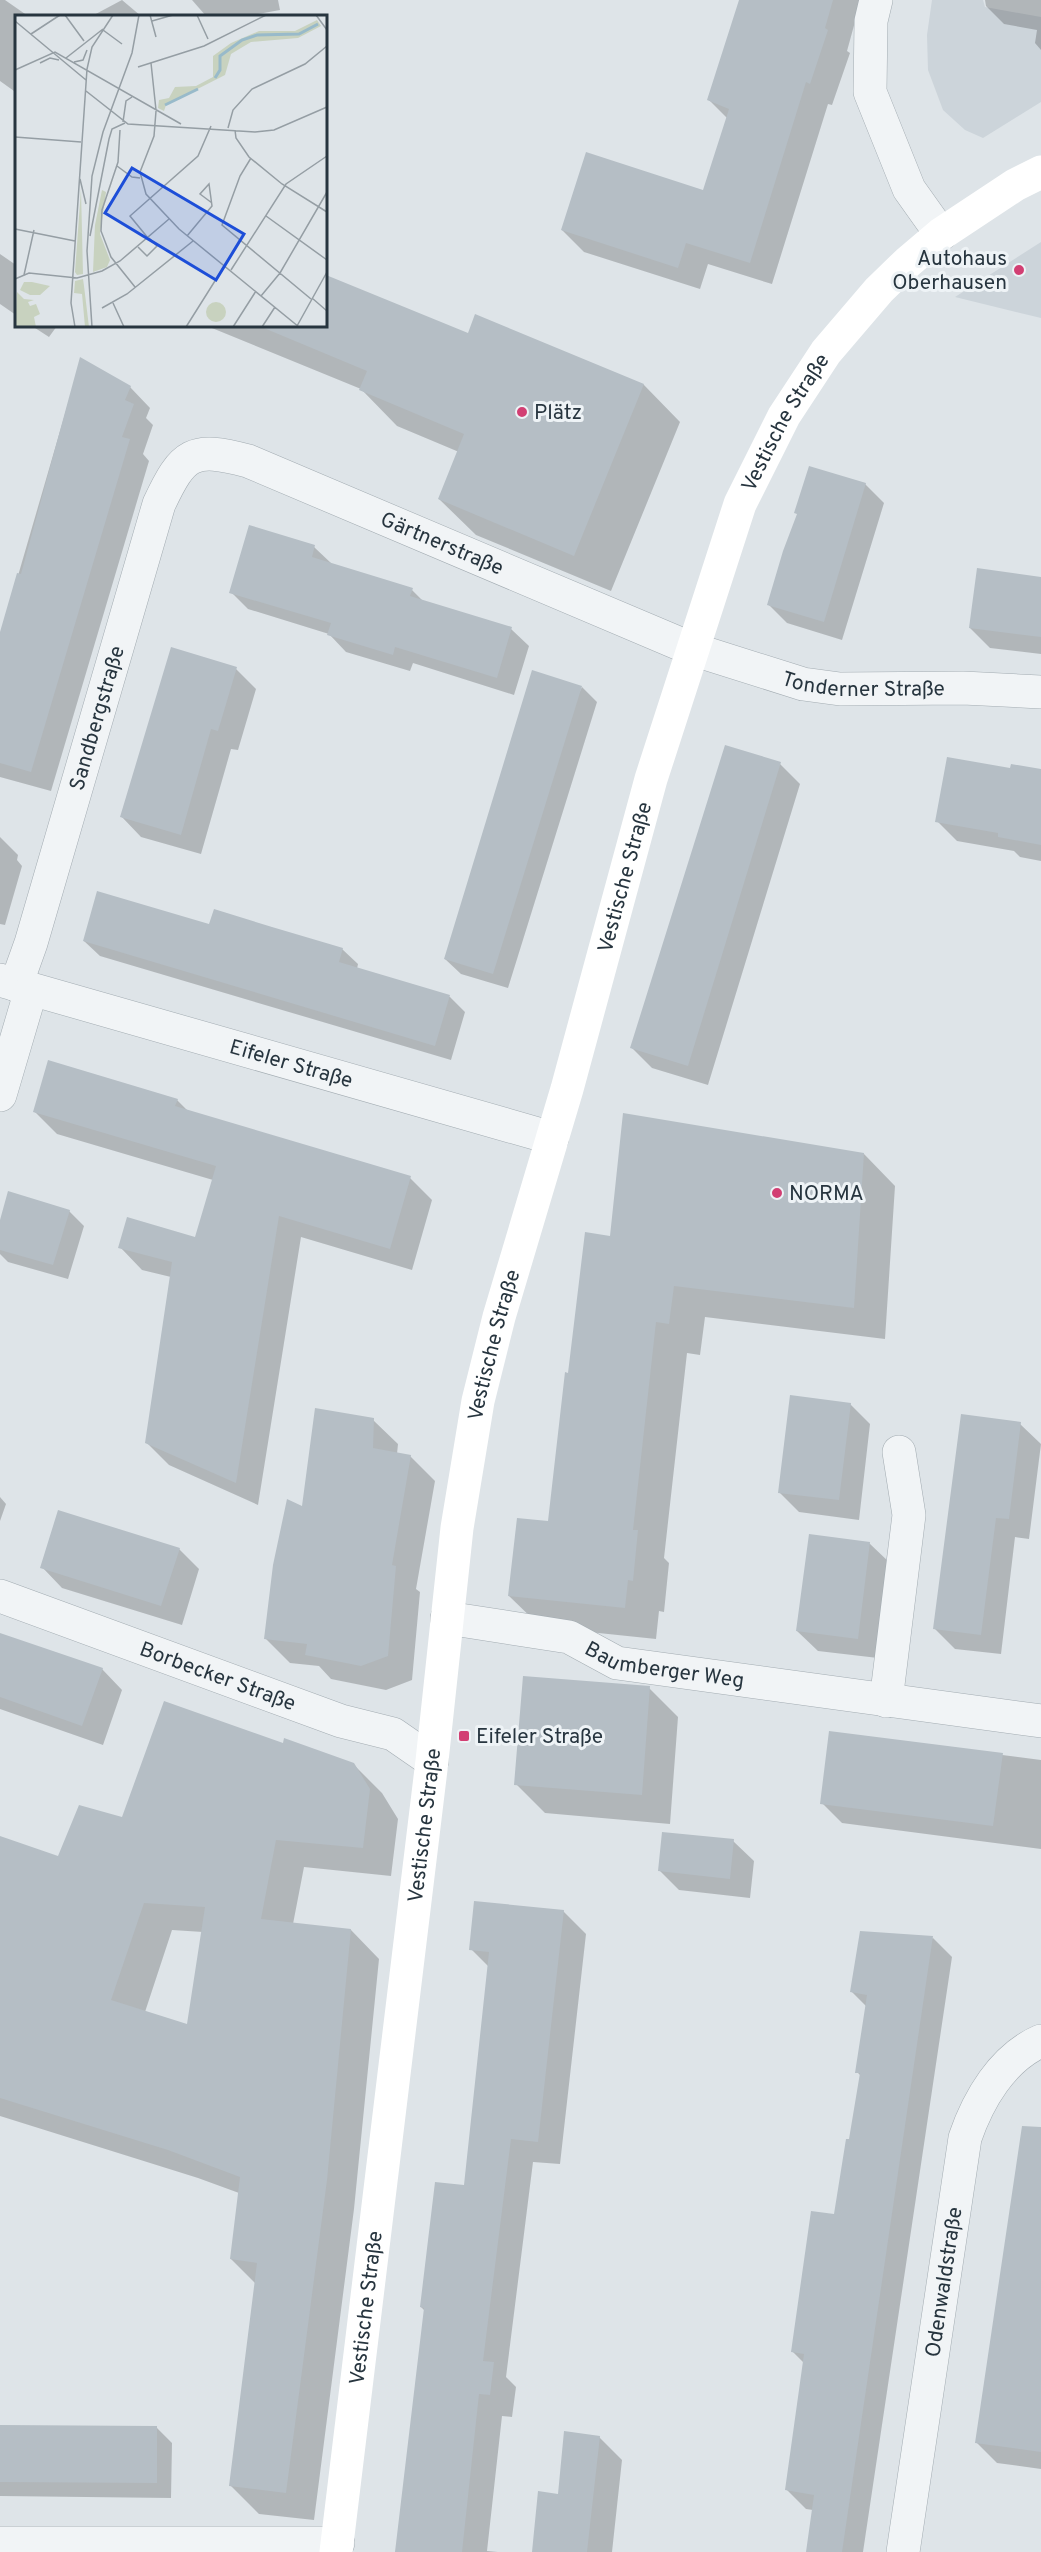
<svg xmlns="http://www.w3.org/2000/svg" width="1041" height="2552" font-family="Overpass,sans-serif">
<style>
.built{fill:#ccd4da}
.shadow{fill:#0003;fill-rule:evenodd}
.building{fill:#b5bec5;fill-rule:evenodd}
.lines{fill:none;stroke-linecap:round;stroke-linejoin:round}
.street-casing{stroke:#a3acb2;stroke-width:34}
.street{stroke:#f1f4f6;stroke-width:33}
.secondary{stroke:#fff;stroke-width:33}
.poi-dot{fill:#d23f73;stroke:#eef3f6;stroke-width:2}
.labels{text-anchor:middle;stroke-width:6;stroke-linejoin:round;paint-order:stroke}
.poi-label{font-size:21px;fill:#27353f;stroke:#eef3f6;text-anchor:start}
.street-label{font-size:21px;fill:#27353f;stroke:#eef3f6}
.inset-river{fill:none;stroke:#98baca;stroke-width:3}
.inset-road{fill:none;stroke:#959ea4;stroke-width:1.5}
.view{fill:#1d4ed8;fill-opacity:0.15;stroke:#1d4ed8;stroke-width:3}
.inset-edge{fill:none;stroke:#27353f;stroke-width:3}
</style>
<rect width="100%" height="100%" fill="#dee4e8"/>
<!-- built -->
<path class="built" d="M932 0H983L985 7 1041 17V102L983 138 965 130 943 110 928 70 927 35Z
M1041 242V318L955 297Z"/>
<!-- shadow -->
<path class="shadow" d="M0 0H5L28 16H16V88L14 91 0 81Z
M122 0 141 16H92Z
M192 0H278L280 10 247 16H206Z
M741 0H861L847 51 850 53 832 105 828 104 772 284 708 264 700 289 584 252 562 230 704 192 728 119 708 99Z
M985 0H1041V50L1035 43 1037 30 1004 24 986 6Z
M0 254 16 265V315L0 304Z
M326 277 469 335 476 316 644 385 680 422 611 591 476 535 439 499 459 452 397 426 361 389 207 326H326Z
M32 326H57L49 337Z
M81 359 130 387 150 408 146 418 153 425 143 454 149 461 51 791 0 777V646L15 586Z
M865 484 884 503 842 640 787 623 768 604Z
M314 547 332 564 412 590 424 602 511 629 529 646 514 695 413 663 410 671 346 652 329 634 248 609 231 592Z
M1041 578V654L990 648 970 628Z
M236 669 256 689 238 750 231 749 201 854 141 837 121 816Z
M582 687 597 702 508 988 461 974 445 959Z
M780 764 800 784 708 1085 652 1068 632 1048Z
M1011 770 1041 771V861L1020 857 1014 851 957 841 937 821Z
M0 837 18 855 17 860 22 866 5 925 0 924Z
M210 926 342 949 358 964 357 969 450 997 465 1012 451 1060 100 956 84 941Z
M177 1100 189 1112 410 1178 432 1200 412 1270 301 1237 258 1505 169 1465 146 1442 171 1277 142 1270 120 1247 196 1239 213 1180 57 1134 35 1112Z
M864 1154 895 1186 885 1339 705 1317 700 1355 687 1353 664 1558 669 1563 664 1612 659 1611 656 1639 541 1627 509 1596 549 1523 570 1374 612 1238Z
M69 1211 84 1226 68 1279 8 1262 0 1254V1224Z
M850 1404 870 1424 859 1520 799 1512 779 1492Z
M373 1420 398 1444 397 1454 410 1456 435 1481 416 1589 420 1592 412 1680 386 1690 331 1679 319 1666 290 1663 266 1639Z
M1020 1424 1041 1444 1029 1539 1015 1537 1001 1654 955 1649 935 1629Z
M0 1497 6 1504 0 1521Z
M869 1543 890 1563 878 1658 818 1651 797 1631Z
M179 1549 199 1569 182 1625 62 1588 42 1567Z
M0 1644 102 1669 122 1690 103 1745 0 1709Z
M649 1688 678 1717 670 1824 545 1813 516 1784Z
M830 1733 1041 1760V1849L842 1823 822 1803Z
M284 1745 353 1764 382 1793 398 1819 391 1876 304 1867 293 1924 351 1930 379 1959 354 2209 314 2520 259 2514 230 2485 256 2284 231 2259 239 2193 198 2178 0 2116V1838L59 1858 123 1819ZM172 1930 203 1932 188 2026 145 2012Z
M733 1841 754 1861 750 1898 679 1890 659 1870Z
M563 1911 586 1934 560 2164 533 2162 506 2377 516 2387 512 2417 502 2416 487 2551 498 2552H396L425 2311 421 2307 465 2187 489 1967 471 1949Z
M933 1938 952 1957 863 2552H807L813 2510 806 2509 787 2490 804 2363 792 2351 835 2216 850 2141 861 2076 857 2072 867 2007 852 1992Z
M1041 2172V2469L997 2463 977 2443Z
M0 2427 157 2428 172 2443 171 2498 0 2496Z
M599 2437 622 2460 612 2552H534L559 2495Z"/>
<!-- building -->
<path class="building" d="M739 0H833L825 28 828 30 810 84 806 82 750 263 686 243 678 268 561 230 586 152 703 190 729 109 707 100Z
M326 275 468 333 475 314 644 384 574 556 438 499 464 434 359 390 367 371 259 326H326Z
M80 357 131 386 125 400 134 404 122 437 130 439 31 772 0 763V632L17 573 21 574Z
M809 466 866 483 824 622 767 605 783 551 797 514 794 513Z
M249 525 315 545 312 557 413 588 410 596 512 627 497 678 395 647 393 655 327 635 331 623 229 593Z
M977 568 1041 577V637L969 628Z
M171 647 237 667 218 731 211 729 181 835 120 817Z
M532 670 582 686 493 974 444 959Z
M725 745 781 762 688 1066 630 1048Z
M947 757 1010 768 1011 764 1041 769V845L998 837V833L935 822Z
M97 891 209 924 214 909 272 927 343 948 339 962 450 995 435 1046 83 941Z
M48 1060 178 1099 175 1106 411 1176 390 1249 279 1216 236 1483 145 1443 172 1262 118 1248 127 1217 195 1237 216 1166 33 1112Z
M623 1113 864 1153 854 1308 674 1286 669 1324 656 1322 633 1530H638L633 1581 628 1580 625 1608 508 1596 517 1518 548 1521 565 1372 568 1373 585 1232 610 1236Z
M8 1191 70 1210 53 1265 0 1250V1220Z
M790 1395 851 1403 839 1500 778 1493Z
M315 1408 374 1418 373 1448 411 1455 392 1565 396 1566 388 1656 361 1666 305 1655 307 1644 264 1639 273 1565 287 1499 302 1506Z
M961 1414 1021 1422 1009 1519 996 1518 981 1635 933 1629Z
M58 1510 180 1548 161 1606 40 1568Z
M809 1534 870 1542 858 1639 796 1631Z
M0 1633 103 1668 82 1726 0 1697Z
M523 1676 650 1686 642 1795 514 1785Z
M164 1701 283 1743 284 1738 354 1763 370 1789 363 1848 276 1840 261 1919 351 1929 327 2180 286 2493 229 2486 257 2263 230 2259 240 2177 168 2150 0 2098V1836L58 1856 79 1805 122 1817ZM144 1903 205 1907 187 2024 111 2000Z
M829 1731 1003 1753 993 1826 820 1804Z
M662 1832 734 1839 730 1879 658 1871Z
M474 1901 564 1910 538 2142 511 2139 483 2361 494 2362 490 2395 479 2394 462 2552H395L424 2308 420 2307 435 2182 464 2185 489 1952 469 1950Z
M860 1931 933 1936 842 2552H806L814 2495 785 2490 804 2354 791 2352 811 2211 834 2214 846 2139H849L860 2073H855L867 1995 850 1992Z
M1022 2126 1041 2127V2452L975 2443Z
M0 2425 157 2426V2483L0 2482Z
M564 2431 600 2436 587 2552H532L538 2491 558 2494Z"/>
<g class="lines">
<!-- street casing -->
<g class="street-casing">
<g id="street">
<path d="M876 0 871 21 870 92 909 189 941 234"/>
<path id="s1" d="M0 980 552 1138"/>
<path id="s2" d="M16 985 31 943 159 504C183 453 192 446 248 461L692 649 803 684 840 689 963 688 1041 692"/>
<path d="M0 1095 31 990"/>
<path id="s3" d="M0 1596 341 1721 393 1734 432 1761"/>
<path id="s4" d="M447 1618 569 1637 617 1663 1041 1721"/>
<path d="M886 1701 909 1515 899 1452"/>
<path d="M0 2543H338"/>
<path id="s5" d="M903 2552 965 2138C978 2100 1002 2058 1041 2041"/>
</g>
</g>
<!-- street -->
<use href="#street" class="street"/>
<!-- secondary -->
<path class="secondary" id="s6" d="M336 2552 432 1761 457 1528 478 1401 499 1317 567 1089 651 779 740 504 784 416 826 352 879 290 908 262 941 234 1015 185 1041 172"/>
</g>
<!-- markers -->
<g class="poi-dot">
<circle cx="1019" cy="270" r="6"/>
<circle cx="522" cy="412" r="6"/>
<circle cx="777" cy="1193" r="6"/>
<rect x="458" y="1730" width="12" height="12" rx="3"/>
</g>
<g class="labels">
<!-- poi labels -->
<g class="poi-label">
<text x="1007" y="265" text-anchor="end">Autohaus<tspan x="1007" dy="24">Oberhausen</tspan></text>
<text x="534" y="419">Plätz</text>
<text x="789" y="1200">NORMA</text>
<text x="476" y="1743">Eifeler Straße</text>
</g>
<!-- street labels -->
<g class="street-label">
<text dy="7" stroke="none"><textPath href="#s6" startOffset="2188">Vestische Straße</textPath></text>
<text dy="7" stroke="none"><textPath href="#s2" startOffset="828">Gärtnerstraße</textPath></text>
<text dy="7" stroke="none"><textPath href="#s2" startOffset="1276">Tonderner Straße</textPath></text>
<text dy="7" stroke="none"><textPath href="#s2" startOffset="279">Sandbergstraße</textPath></text>
<text dy="7" stroke="none"><textPath href="#s6" startOffset="1704">Vestische Straße</textPath></text>
<text dy="7" stroke="none"><textPath href="#s1" startOffset="303">Eifeler Straße</textPath></text>
<text dy="7" stroke="none"><textPath href="#s6" startOffset="1218">Vestische Straße</textPath></text>
<text dy="7" stroke="none"><textPath href="#s4" startOffset="225">Baumberger Weg</textPath></text>
<text dy="7" stroke="none"><textPath href="#s3" startOffset="232">Borbecker Straße</textPath></text>
<text dy="7" stroke="none"><textPath href="#s6" startOffset="732">Vestische Straße</textPath></text>
<text dy="7" stroke="none"><textPath href="#s5" startOffset="273">Odenwaldstraße</textPath></text>
<text dy="7" stroke="none"><textPath href="#s6" startOffset="246">Vestische Straße</textPath></text>
</g>
</g>
<!-- overview -->
<g transform="translate(15 15)">
<rect width="312" height="312" fill="#dee4e8"/>
<path d="M302 5 306 11 283 23 236 27 216 39 210 60 151 90 149 96 143 93 144 85 154 83 160 72 181 71 198 62V41L216 28 244 16H280ZM66 174 68 259 62 260 60 257ZM87 175 91 177 85 219 95 245 92 252 78 257 80 210ZM68 264 69 271 74 312H70L67 279 59 278 60 266ZM9 267H17L35 271 25 280H15L5 275ZM2 277 9 284 19 285 13 287 15 291 21 289 25 299 19 302 21 312H0ZM191 297a10 10 0 1 1 20 0a10 10 0 1 1-20 0Z" fill="#c8d2bf"/>
<path class="inset-river" d="M200 63 205 55V41L227 25 242 20 284 19 303 9M150 90 183 74"/>
<path class="inset-road" d="M50 0 69 26M135 0 141 22M182 0 193 24M301 0 312 15M0 6 71 65M137 6 158 0M88 15 107 29M16 19 45 0M51 43 88 14M59 47 68 45 72 35M25 48 35 43 44 45M136 48 141 95M123 52 189 31 251 0M0 55 40 37 166 109M71 76 113 109 240 117 259 115 312 92M141 96 139 121 125 157 131 179 164 214 284 312M108 107 111 86 117 82M213 113 218 95 237 74 290 49 312 31M105 115 103 147 87 195 86 216 96 242 120 272M220 115 221 123 234 142 267 169 312 197M0 122 66 127M236 143 225 161 207 210 296 284M102 151 117 162 125 163M65 164 71 189M251 201 312 245M0 214 60 226M75 221 94 124 97 114 110 108M172 221 197 191 194 169 185 179 197 188M133 223 115 201 183 141 196 111M123 232 132 241 142 231 134 223M216 255 271 169 312 141M9 260 19 215M0 264 14 258 62 263 87 256 105 246 154 204M246 281 265 258 312 177M297 283 312 296M98 288 109 312M87 293 112 279 178 226M282 311 312 257M60 312 56 288 72 54 77 32 98 0M77 312 72 236 77 161 88 117 117 38 124 0M171 312 210 250M218 312 241 276M247 312 260 292"/>
<path class="view" d="M117 153 229 219 201 265 90 198Z"/>
<rect width="312" height="312" class="inset-edge"/>
</g>
</svg>
